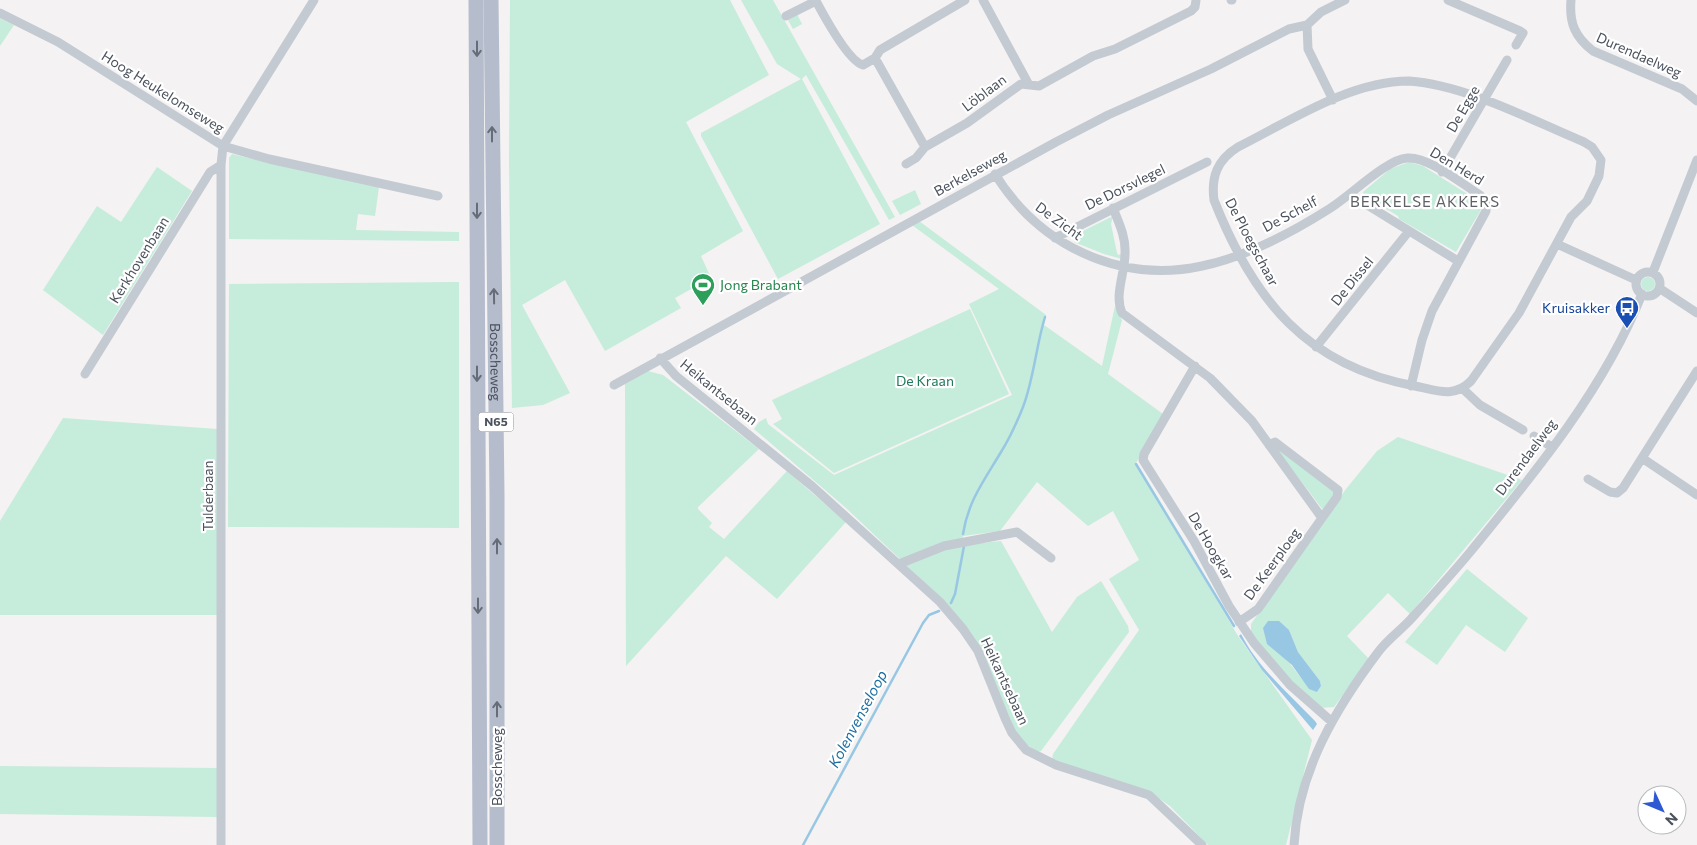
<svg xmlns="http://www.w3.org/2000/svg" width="1697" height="845" font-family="Commissioner,sans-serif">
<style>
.green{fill:#c6ecdb;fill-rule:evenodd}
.water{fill:#98c7e4}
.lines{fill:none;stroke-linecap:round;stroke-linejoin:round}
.stream{stroke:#98c7e4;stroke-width:2.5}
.street{stroke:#c4cad2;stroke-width:9}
.primary{stroke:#b5bdcd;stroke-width:15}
.oneway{stroke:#666d79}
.labels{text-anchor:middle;stroke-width:4.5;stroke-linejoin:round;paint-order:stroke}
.shield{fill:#fff;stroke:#81868e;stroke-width:1}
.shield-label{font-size:12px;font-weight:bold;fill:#4b525d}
.street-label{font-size:14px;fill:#4b525d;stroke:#fff}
.leisure-label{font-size:14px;fill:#27864d;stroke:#fff;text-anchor:start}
.transit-label{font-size:14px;fill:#164399;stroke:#fff;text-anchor:end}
.park-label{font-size:14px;fill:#22795c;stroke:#fff}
.neighbourhood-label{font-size:15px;letter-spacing:1px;fill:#5f6166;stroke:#fff}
.water-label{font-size:15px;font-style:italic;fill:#1c6ea0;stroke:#fff}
</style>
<rect width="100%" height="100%" fill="#f4f2f2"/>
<!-- green -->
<path class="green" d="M510 0H730L769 75 686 122 743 231 701 256 711 278 675 298 681 308 605 351 565 280 522 305 570 393 543 405 512 408 509 162Z
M741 0H773L895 217 889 220 806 75 802 79 880 224 778 279 701 136V133L801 79 777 64Z
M797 14 802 24 793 29 788 20Z
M0 18 14 25 0 46Z
M232 154 379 187 375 216 358 214 356 230 459 232V241L229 239V158Z
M1409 162 1423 166 1480 202 1482 208 1456 252 1399 219 1398 216 1368 198 1364 197 1363 192 1390 169Z
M157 167 192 191 103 335 43 290 97 206 121 222Z
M915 190 921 204 900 215 892 201Z
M1113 216 1111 224 1117 253 1118 255 1122 254V259L1104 254 1074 242 1079 233Z
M919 221 1046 315 1044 325 1102 366 1115 306 1122 320 1108 374 1163 414 1136 463 1238 636 1312 740 1286 845H1208L1170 806 1151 793 1052 760 1053 754 1139 630 1109 579 1139 560 1113 511 1088 526 1037 482 1000 531 963 536 961 545 1001 541 1052 632 1077 597 1101 581 1128 626 1129 632 1041 751 1038 752 1024 743 1016 732 993 680 940 597 846 508 754 429 759 422 766 418 768 424 834 475 1012 395 969 304 999 289 912 225Z
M1641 284a7 7 0 1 1 14 0a7 7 0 1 1-14 0Z
M459 282V528L228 527 229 284Z
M970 309 1009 394 834 473 773 424 782 419 772 400Z
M648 371 663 375 759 449 698 507V509L712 523 709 527 724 539 787 471 846 522 777 599 726 556 626 666 625 384Z
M63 418 217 429V615H0V521Z
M1398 437 1522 480 1410 614 1388 593 1347 636 1369 659 1334 707 1320 708 1281 671 1251 632V624L1346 489 1377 451ZM1289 630 1298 652 1320 681 1321 686 1317 692C1300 681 1295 667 1280 653Z
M1276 448 1334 490V495L1323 510Z
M1467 569 1528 618 1505 652 1466 625 1437 665 1405 642Z
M0 766 217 768V817L0 814Z"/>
<!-- water -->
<path class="water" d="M1268 621H1279L1289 630 1298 652 1320 681 1321 686 1317 692 1309 689 1292 665 1267 644 1263 628Z
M1241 634C1258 668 1289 694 1315 721L1317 724 1313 730 1262 670 1239 636Z"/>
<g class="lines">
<!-- stream -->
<path class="stream" d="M1136 464 1234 626
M963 534C968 501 985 479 1001 452 1010 438 1017 422 1023 407 1034 378 1036 346 1045 317
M951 603 955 594 964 546
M803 845 923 623 929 615 939 611"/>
<!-- street -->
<path class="street" d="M983 0 1029 85
M1231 0H1232
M1448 0 1520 31 1523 33 1516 45
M1571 0C1569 23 1575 37 1593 51L1682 89 1697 101
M0 13 58 42 223 146 269 159 438 196
M786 16 816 1C824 16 848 61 863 65L875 58 880 50 965 0
M1307 25 1308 49 1333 100
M875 58 925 147
M1409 81C1466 85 1531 120 1584 142L1592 147 1601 160 1599 176 1587 201 1571 217 1519 313 1471 381C1453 399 1436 390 1415 386 1306 366 1253 299 1214 200 1211 177 1217 160 1238 147 1290 121 1350 81 1409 81Z
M906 164 916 158 925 147 967 123 1021 84 1039 86 1093 56 1115 49 1191 11 1195 7 1196 0
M1442 172 1507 60
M995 174C1039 245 1119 284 1202 266 1246 257 1291 233 1329 209 1349 197 1387 159 1407 158 1428 156 1462 184 1480 195L1486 203V211L1432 311 1422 340 1411 386
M1351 195 1458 261
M1113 208C1119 223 1126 237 1125 254 1125 273 1114 295 1122 313L1210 378 1252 421 1322 518 1258 609 1239 622
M1055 238 1207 162
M1557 244 1636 280
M1636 284a12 12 0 1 1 24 0a12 12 0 1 1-24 0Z
M1653 272 1697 160
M1659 288 1697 313
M1316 347 1409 231
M660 358 676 376 812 486 940 602 963 629 978 651 1005 718 1012 733 1026 750 1056 765 1149 795 1202 845
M1195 366 1144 454 1143 460 1194 541 1229 606 1254 643 1290 685 1331 721
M85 374 210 172 221 165
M614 385 1056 142 1108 115 1211 69 1289 29 1307 25 1321 12 1345 0
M1463 389 1480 405 1523 430
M1534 436 1552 447
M1269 445 1275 442 1338 490 1337 497 1322 518
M1642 458 1697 495
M1588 479 1610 492 1617 493 1623 488 1697 371
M899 564 944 546 1017 532 1051 558
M221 845V165L223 146 314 0
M1294 845C1298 771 1336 708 1379 651 1388 639 1401 630 1411 619 1431 597 1452 574 1471 551 1534 474 1605 388 1642 294"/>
<!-- primary -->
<g class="primary">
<path d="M476 0 480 845"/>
<path id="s1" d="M491 0 497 495V845"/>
</g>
</g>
<!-- one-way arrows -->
<defs><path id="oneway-shaft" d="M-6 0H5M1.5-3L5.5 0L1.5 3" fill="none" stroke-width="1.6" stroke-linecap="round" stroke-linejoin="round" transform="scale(1.25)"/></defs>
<g class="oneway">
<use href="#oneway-shaft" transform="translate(477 49) rotate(90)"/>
<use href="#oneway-shaft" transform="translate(492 134) rotate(-90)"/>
<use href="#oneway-shaft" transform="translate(477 211) rotate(90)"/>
<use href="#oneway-shaft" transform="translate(494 296) rotate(-91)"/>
<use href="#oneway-shaft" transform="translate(477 374) rotate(90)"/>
<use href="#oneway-shaft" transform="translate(497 546) rotate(-90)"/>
<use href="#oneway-shaft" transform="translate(478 606) rotate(90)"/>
<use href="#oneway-shaft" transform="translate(497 709) rotate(-90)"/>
</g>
<!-- icons -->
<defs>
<g id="stadium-pin" transform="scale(1.25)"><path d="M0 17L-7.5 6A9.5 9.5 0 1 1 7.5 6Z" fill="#2e9e5b" stroke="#fff"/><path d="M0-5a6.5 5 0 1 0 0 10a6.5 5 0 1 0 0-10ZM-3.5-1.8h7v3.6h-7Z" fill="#fff"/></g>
<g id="bus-pin" transform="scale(1.25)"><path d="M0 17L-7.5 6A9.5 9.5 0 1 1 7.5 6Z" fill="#1a4fb4" stroke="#fff"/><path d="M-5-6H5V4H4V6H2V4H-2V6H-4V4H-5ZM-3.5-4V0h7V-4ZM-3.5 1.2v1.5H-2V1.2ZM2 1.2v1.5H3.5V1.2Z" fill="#fff"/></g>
</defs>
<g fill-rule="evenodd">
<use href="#stadium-pin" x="703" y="285"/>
<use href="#bus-pin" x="1627" y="308"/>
</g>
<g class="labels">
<!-- shield labels -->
<rect class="shield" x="478.5" y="412.5" width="35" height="19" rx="4"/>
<g class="shield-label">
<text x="496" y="426">N65</text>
</g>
<!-- street labels -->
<g class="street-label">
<text transform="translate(1639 55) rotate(24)" y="5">Durendaelweg</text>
<text transform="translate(163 92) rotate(32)" y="5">Hoog Heukelomseweg</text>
<text transform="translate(984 93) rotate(-37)" y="5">Löblaan</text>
<text transform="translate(1463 109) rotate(-60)" y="5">De Egge</text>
<text transform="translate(1457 166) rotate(31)" y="5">Den Herd</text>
<text transform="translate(970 173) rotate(-29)" y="5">Berkelseweg</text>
<text transform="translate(1125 187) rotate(-26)" y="5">De Dorsvlegel</text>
<text transform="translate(1290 214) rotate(-28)" y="5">De Schelf</text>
<text transform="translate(1059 221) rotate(36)" y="5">De Zicht</text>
<text transform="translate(1252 242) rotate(62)" y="5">De Ploegschaar</text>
<text transform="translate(139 260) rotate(-58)" y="5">Kerkhovenbaan</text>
<text transform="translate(1352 281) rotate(-51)" y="5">De Dissel</text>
<text dy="5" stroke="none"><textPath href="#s1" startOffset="362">Bosscheweg</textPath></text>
<text transform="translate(719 392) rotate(39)" y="5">Heikantsebaan</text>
<text transform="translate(1526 457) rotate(-53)" y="5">Durendaelweg</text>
<text transform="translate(208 496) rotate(-90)" y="5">Tulderbaan</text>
<text transform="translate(1211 546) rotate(60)" y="5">De Hoogkar</text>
<text transform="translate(1272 564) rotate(-54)" y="5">De Keerploeg</text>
<text transform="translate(1005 681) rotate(65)" y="5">Heikantsebaan</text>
<text transform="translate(497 767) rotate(-90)" y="5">Bosscheweg</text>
</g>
<!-- leisure labels -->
<g class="leisure-label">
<text x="720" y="290">Jong Brabant</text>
</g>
<!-- transit labels -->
<g class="transit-label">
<text x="1610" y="313">Kruisakker</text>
</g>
<!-- park labels -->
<g class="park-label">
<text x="925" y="386">De Kraan</text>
</g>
<!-- neighbourhood labels -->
<g class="neighbourhood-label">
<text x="1425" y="207">BERKELSE AKKERS</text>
</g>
<!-- water labels -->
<g class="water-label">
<text transform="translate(858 719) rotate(-62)" y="5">Kolenvenseloop</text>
</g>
</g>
<!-- north arrow -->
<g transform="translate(1662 810) rotate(134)"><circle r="24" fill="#ffffff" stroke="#b7babe"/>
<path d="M0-4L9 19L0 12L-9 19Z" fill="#2d59d2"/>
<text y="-8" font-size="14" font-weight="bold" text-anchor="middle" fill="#4b525d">N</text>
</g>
</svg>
